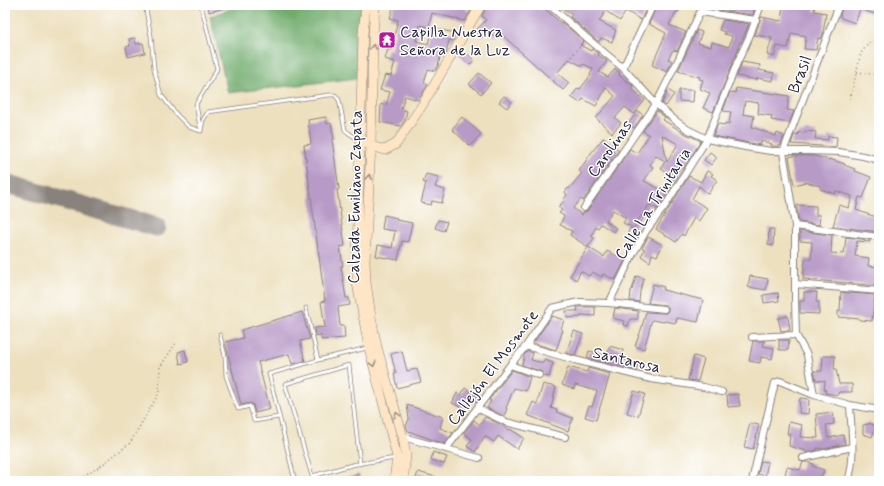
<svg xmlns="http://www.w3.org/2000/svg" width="884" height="486" font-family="Mynerve,sans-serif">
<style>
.forest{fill:#70ab6c;stroke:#496654}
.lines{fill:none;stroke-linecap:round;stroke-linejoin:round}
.taxiway{stroke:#88817c;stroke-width:19}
.building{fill:#b89ac7;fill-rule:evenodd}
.lane-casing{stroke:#88817c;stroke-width:4.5}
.street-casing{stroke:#88817c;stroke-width:8}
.secondary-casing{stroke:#88817c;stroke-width:10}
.path{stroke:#88817c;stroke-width:1.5;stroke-dasharray:1 3;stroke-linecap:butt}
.lane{stroke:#fff;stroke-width:3}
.street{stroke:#fff;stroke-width:6}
.secondary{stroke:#fee5c5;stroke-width:9}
.oneway{stroke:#9b8d87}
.labels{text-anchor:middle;stroke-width:3;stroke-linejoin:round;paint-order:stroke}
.poi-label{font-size:16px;fill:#22223b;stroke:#fff;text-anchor:start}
.street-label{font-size:16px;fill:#22223b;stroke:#fff}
</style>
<rect width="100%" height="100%" fill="#fff"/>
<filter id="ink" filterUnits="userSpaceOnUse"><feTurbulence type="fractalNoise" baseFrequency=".025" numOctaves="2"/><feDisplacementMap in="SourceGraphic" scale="8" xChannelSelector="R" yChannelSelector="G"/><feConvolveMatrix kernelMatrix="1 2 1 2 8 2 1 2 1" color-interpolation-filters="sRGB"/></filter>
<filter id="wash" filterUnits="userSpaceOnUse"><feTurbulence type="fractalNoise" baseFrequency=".012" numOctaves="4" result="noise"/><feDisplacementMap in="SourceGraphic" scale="16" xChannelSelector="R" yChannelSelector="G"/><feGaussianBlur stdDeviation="0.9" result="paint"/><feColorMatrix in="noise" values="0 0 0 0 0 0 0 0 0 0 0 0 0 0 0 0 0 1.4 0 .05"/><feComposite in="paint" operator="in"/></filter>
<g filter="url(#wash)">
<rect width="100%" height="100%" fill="#ede0be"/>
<!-- forest -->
<path class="forest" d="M242 5H361L358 78 228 93 210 16Z"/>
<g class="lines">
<!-- taxiway -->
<path class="taxiway" d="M5 183 157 227"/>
</g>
<g id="blocks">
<!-- building -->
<path class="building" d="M208 5H228L229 7 209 12Z
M394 5H467L466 10 471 11 465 21 432 13 429 27 420 25 416 41 428 44 432 28 455 33 453 41 449 40 446 54 441 53 438 66 435 71 428 69 424 83 427 84V86L418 100 405 96 401 109 407 111 405 120 401 126 380 122 381 104 386 106 390 92 380 90 385 75 391 76 395 62 385 59 388 49 391 50 398 20 390 18Z
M487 5H545L547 9 546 10 561 23V22L565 25 584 41 580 45 591 51 592 49 594 50 599 54 598 55 607 61 599 72 608 77 615 69 620 73 619 75 633 86 631 88 645 100 634 114 625 107 615 118 621 123 612 133 596 118 615 96 606 88 596 106 583 99 580 103 571 97 578 88 580 89 591 75H590L593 69 584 64 582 66 569 59 557 73 569 83 563 90 500 33 497 38 487 32 482 37 475 31 486 20 482 16Z
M557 5H648L641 20 626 11 620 21 606 11 599 21 616 30 612 42 601 38 599 42 570 17 572 14Z
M657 5H682L678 12H676L669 25 686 32 677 51 673 50 668 59 672 61 667 72 652 65 666 33 649 24Z
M718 5H755L753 15 717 10Z
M783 5 799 6V5H815L814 11 826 13 823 34 821 39 818 38 816 50 804 49 806 36 791 33 788 48 777 46 774 57 767 55 772 38 755 35 761 17 781 21Z
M843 5H879V8L877 15 860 9 855 23 841 18V16L840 15Z
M723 20 749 24 741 43 740 42 737 53 713 112 703 108 710 93 700 89 703 80 699 79 700 77 678 71 697 30 702 32 698 43 711 47 712 42 729 47 732 36 724 34 725 32 719 30Z
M135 38 136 44 143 43 145 53 128 57 126 47 130 46 129 39Z
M462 49 474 60 470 65 459 55Z
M742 62 760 65 759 70 774 73 773 81 757 78V80L737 76Z
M479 73 491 83 481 94 469 84Z
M736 88 789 96 787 110 794 111 789 123 771 120 772 116 758 114 759 103 745 101 743 114 754 116 752 127 776 136 777 133 784 136 780 146H771L772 144 762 141 760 145 713 136 718 124 725 125V123L729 124 731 112 723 111 730 92 735 93Z
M668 90 674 94 666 106 662 103Z
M679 90H694L693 102 679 101Z
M504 96 512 102 507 108 499 102Z
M638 111 643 115 634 128 628 124Z
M657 111 665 117 663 120 684 133 701 141 657 209 649 205 641 217H640L634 228 623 223 626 218 613 210 606 221 616 228 613 232 601 224 598 228 596 227 591 236 594 238 588 247 570 235 572 231 565 228V227L560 225 564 216 559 213 562 210 558 207 565 200 564 199 567 195 565 192 568 188 569 189 582 173 579 171 591 153 603 138 619 150 583 201 581 199 573 208 582 215 584 212 587 211 630 149 637 153 649 135 643 131ZM662 135 678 144 667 162 666 158ZM656 156 665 161 661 169 674 175 664 191 644 181 653 167 650 165Z
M326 117 327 124 331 123 334 139 332 140 339 189 337 190 345 246 340 247 343 266H341L346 298H349L350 305 338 307 340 326H344L345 338 321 340V335L315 336 314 328 325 327 321 302 325 301 304 145 311 144 308 120Z
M462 117 481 134 470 146 452 129Z
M805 131 816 132 815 139 828 140V136L837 137 836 147 791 144 794 135H798L799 132 804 133Z
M710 152 717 157 711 165 704 160Z
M793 156H815L829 160V159L845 164 844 165 855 169V171L871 177 863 198 859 197 856 210 879 218V232L833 226 839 205 849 208 852 196 836 191 835 194 820 189V186L806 182 794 185 789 157Z
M707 171 713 174 711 176 717 180 708 194 699 186 692 199 707 208 699 221 694 218 684 236 682 234 676 242 656 229 689 176 701 182Z
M426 174 439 177 435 187 445 190 442 203 432 201 431 205 421 203 426 183 423 182Z
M797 205 816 206V215H820L819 225 799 222 797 210Z
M384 215 397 218 396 220 412 223 408 242 402 241 398 260 376 256 378 245 392 248 395 231 382 229Z
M438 220 447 222 444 231 435 228Z
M630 228 640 233 634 243 627 240 629 236 627 235Z
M769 229H774L773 246 768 245Z
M800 231 832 235 831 253 844 254 846 237 870 240V242L857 241 855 256 869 258 868 266 879 267V286L803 279 805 259H811L812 242 800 241Z
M648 237 663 245 657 256 652 254 650 262 641 256 645 249 642 248Z
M588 247 604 257 607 251 625 260 615 280 603 274 602 277 592 272 589 276 581 271 576 280 570 276Z
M636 276 644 278 640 291 639 302 630 301 631 290H632Z
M750 276 768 279 766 290 748 287Z
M653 284 664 287 663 290 703 300 698 322 677 318 676 323 664 321V322L652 320 644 349 635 346 641 330 646 312 664 313H666L668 310V307L665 305 648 303Z
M804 292H817L816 302H819V314L800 313V301H804Z
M841 292 875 295 872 321 860 320V319L838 317V311H840Z
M778 293 779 301 764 303 763 295Z
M577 307H595V316L581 315V317L567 318 566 311H578Z
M615 308 638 311V319H630L628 326 623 325 624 321 613 318Z
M302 312 310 339 300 341 305 361 292 364 289 354 258 362 270 409 255 413 253 405 251 403 241 405 225 342 243 338 241 330Z
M552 316 564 320 561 329 563 330 556 350 533 343Z
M788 316 790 330 781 331 778 318Z
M574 331 583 334 575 355 566 353Z
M779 340H789L788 350H779Z
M753 341H764L763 346 774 348 772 359 761 357 760 363 749 361Z
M610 346 623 350 621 359 631 362V363L638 365 636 371 587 358 589 351 607 355Z
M185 350 188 362 180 364 178 352Z
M402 351 407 371 417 369 421 382 397 388 394 374H396L391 354Z
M528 351 533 353 531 360 543 363 544 360 553 363 549 377 543 376V372L522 365 524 357V355Z
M694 356 704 359 698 381 688 380Z
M823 356H835L834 369H836L839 384H852V392H839L838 395 825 393 826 390H824L825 381 816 380 814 371H822Z
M568 367 587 372 588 368 610 374 596 420 585 417 589 406 592 407 597 391 575 385 574 389 562 385Z
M512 370 530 377 526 391 514 388 506 408 507 409 504 416 487 408 491 401 489 400Z
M543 384 556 387 551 408 557 410 556 412 573 418 568 431 527 415 533 402 537 404Z
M465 388 480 397 476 402 470 399 465 409 452 403 457 393 461 395Z
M634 391 645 394 638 416 627 413Z
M738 394 740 406 728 407 727 395Z
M800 398 809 399 808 414 799 413Z
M407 405 443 417 440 428 453 433 445 444 408 431 406 426 409 419Z
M833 412 834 424 826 425 828 438 843 435 845 444 824 449 817 448V450L806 453V451L789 446 790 434H787L789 422 802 425 800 437 818 438 816 414Z
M485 417 502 425 509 430 510 429 524 438 517 449 498 436 494 442 485 436 475 452 467 446 472 439 464 433 474 420 480 425Z
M750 423 759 425 753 449 744 447Z
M869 423 876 426 872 437 863 434V425L869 424Z
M433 452 447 457 444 464 431 460Z
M761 461 768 462 765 476 758 474Z
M803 462H807L814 464 813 466 824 470 821 477 818 476 816 481H790L791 479H784L787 467 800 470Z
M418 472 443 479V481H415Z
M359 474 361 481H341V479Z"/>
</g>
</g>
<g filter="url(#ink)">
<use href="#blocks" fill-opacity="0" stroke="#88817c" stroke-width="1"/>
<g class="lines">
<!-- lane casing -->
<g class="lane-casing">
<path id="lane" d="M145 5 151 36 154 69 161 95 177 115 189 127 201 131
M200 127 196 104 217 69 201 5
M201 131 203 120 208 112 329 95H335L339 100 345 130 350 134 358 139
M306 308 318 360 367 348
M220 335 225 356 226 376 238 409 250 406 254 421 279 417
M360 464 349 365 285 384 312 476C325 473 339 468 352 465 367 462 382 460 396 458
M295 481 269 374 318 360"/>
</g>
<!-- street casing -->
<g class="street-casing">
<path id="street" d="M549 5 587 38 623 68 656 104 676 121 687 129 707 139 745 147 771 151H807L839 152 863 156 879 160
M839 5 783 152 795 226V299L796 335 807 355 814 395 850 405 879 410
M623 68 653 5
M584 208 656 104 679 58 700 12 756 20
M795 226 879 237
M795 284 879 291
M609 303 634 252 646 231 665 206 707 139 737 63 750 35 761 5
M752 337 796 335
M526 346 575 360 651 379 704 387 722 392
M510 365 539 375
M477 408 506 422 565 437
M403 437 479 458
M446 449 510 365 526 346 552 308 579 302 609 303 664 309
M803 458 852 447
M752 481 774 387 775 383 780 381 814 395
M848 481C856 458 851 429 850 405"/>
</g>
<!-- secondary casing -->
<g class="secondary-casing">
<path id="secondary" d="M366 5 363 34 357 259V283L369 348 397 457 394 481
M375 5 373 35 371 146 365 261 366 282 371 317 377 347 403 437 406 456 403 481
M367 144 371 146 385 150 396 144 423 104 481 5"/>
</g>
<!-- path -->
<path class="path" d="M566 63 583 43
M857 72 879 75
M850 99 861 53 870 42H879
M77 481 102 465 130 443 159 393 160 367 176 343"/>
<!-- lane -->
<use href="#lane" class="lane"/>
<!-- street -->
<use href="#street" class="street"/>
<!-- secondary -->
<use href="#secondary" class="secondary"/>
</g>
<!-- one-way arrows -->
<defs><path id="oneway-chevron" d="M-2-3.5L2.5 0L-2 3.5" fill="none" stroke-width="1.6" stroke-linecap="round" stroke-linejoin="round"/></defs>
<g class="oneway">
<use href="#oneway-chevron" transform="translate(373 47) rotate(-89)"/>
<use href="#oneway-chevron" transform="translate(369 177) rotate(-87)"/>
<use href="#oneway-chevron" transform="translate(373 364) rotate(75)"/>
<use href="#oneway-chevron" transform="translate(397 415) rotate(-107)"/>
</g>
</g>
<!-- icons -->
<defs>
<g id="temple-square" transform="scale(0.9)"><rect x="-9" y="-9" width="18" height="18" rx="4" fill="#b5179e" stroke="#fff"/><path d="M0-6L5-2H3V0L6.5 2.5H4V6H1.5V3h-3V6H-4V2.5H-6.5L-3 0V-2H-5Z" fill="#fff"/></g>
</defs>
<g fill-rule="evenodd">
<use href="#temple-square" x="387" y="40"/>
</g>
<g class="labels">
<!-- poi labels -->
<g class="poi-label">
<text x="400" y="37">Capilla Nuestra<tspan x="400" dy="18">Señora de la Luz</tspan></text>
</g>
<!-- street labels -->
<g class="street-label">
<text transform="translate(799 74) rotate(-69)" y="6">Brasil</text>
<text transform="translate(609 148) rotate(-55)" y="6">Carolinas</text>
<text transform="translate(354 197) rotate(-89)" y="6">Calzada Emiliano Zapata</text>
<text transform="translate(652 203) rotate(-58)" y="6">Calle La Trinitaria</text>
<text transform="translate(627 359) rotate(13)" y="6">Santarosa</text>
<text transform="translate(492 367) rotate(-53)" y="6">Callejón El Mosmote</text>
</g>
</g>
<!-- margin -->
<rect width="884" height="486" fill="none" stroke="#fff" stroke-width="20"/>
</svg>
